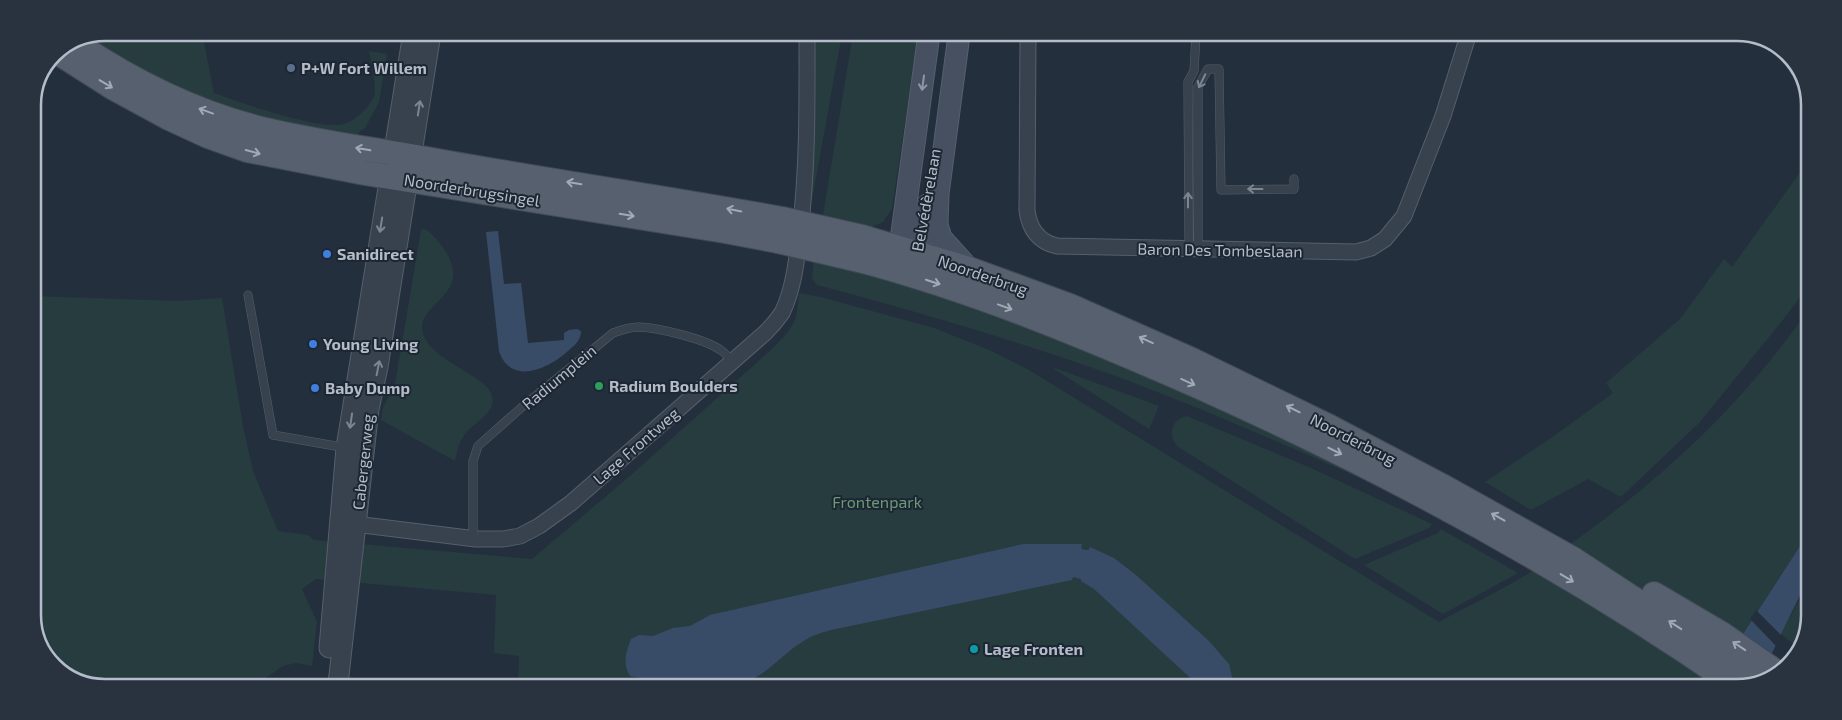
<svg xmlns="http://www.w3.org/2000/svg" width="1842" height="720" font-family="'Exo 2',sans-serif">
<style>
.green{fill:#263c3f}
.water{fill:#394c67}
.pier{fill:#242f3e}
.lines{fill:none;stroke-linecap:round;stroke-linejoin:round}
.service-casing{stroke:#565f6c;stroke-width:9}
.minor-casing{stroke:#565f6c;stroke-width:17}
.tertiary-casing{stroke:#565f6c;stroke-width:21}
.secondary-casing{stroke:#565f6c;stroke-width:23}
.primary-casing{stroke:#414a57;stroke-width:26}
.service{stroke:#38414e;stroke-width:8}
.minor{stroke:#38414e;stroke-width:15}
.tertiary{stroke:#38414e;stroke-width:19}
.secondary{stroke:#465061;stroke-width:21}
.primary{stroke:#56606e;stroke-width:24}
.primary-bridge-casing{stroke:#414a57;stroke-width:26;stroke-linecap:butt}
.primary-bridge{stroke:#56606e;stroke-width:24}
.oneway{stroke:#7c8592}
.oneway2{stroke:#8e96a5}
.oneway3{stroke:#a1aab7}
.service-dot{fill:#5c6f8a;stroke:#1d2633;stroke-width:2}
.shop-dot{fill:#3f7fe0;stroke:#1d2633;stroke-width:2}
.leisure-dot{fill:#2e9e5b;stroke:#1d2633;stroke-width:2}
.culture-dot{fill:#0f9aa8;stroke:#1d2633;stroke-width:2}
.labels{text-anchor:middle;stroke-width:4;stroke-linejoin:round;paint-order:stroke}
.poi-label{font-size:16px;font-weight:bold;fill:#b4bcc9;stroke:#1d2633;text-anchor:start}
.street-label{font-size:16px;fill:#b4bcc9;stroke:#1d2633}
.park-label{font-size:16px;fill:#6b9a76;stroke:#1d2633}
.rim{fill:none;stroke:#b4bcc9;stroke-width:2.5}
</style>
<rect width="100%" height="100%" fill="#242f3e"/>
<!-- green -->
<path class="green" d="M105 33H202L214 93C239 102 320 131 344 124 356 120 369 108 374 96 377 88 371 61 369 51L387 54 379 102 365 128 359 132 357 140 241 116 81 42Z
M814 34H842L812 200Z
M853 34H918L892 209 883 222 872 227 823 215Z
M1809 160 1808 286 1786 316 1699 423 1621 497 1588 479 1531 510 1485 482 1551 438 1613 393 1606 383 1680 319 1724 259 1732 267Z
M425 229C434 235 440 243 446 252 474 298 411 303 424 336 432 357 470 371 486 386 506 409 477 419 465 434 459 442 457 451 455 461L381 420 383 408 395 384 421 230Z
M814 259 867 269 1141 368 1403 497C1310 456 1217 414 1121 378 1021 342 919 312 817 285L812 278Z
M799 293 821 297 934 328 989 350 1029 370 1439 622C1468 606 1498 592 1526 575 1541 566 1555 555 1569 545 1661 480 1744 403 1808 310L1807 498 1802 545 1743 634 1710 687 518 685 519 656 494 653 496 595 316 579 302 589 317 622 312 666 296 663 283 666 257 684H81L47 659 33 620V296L179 301 222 298 243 426 253 471 278 531 308 535 314 540 532 559 631 475 773 348C794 327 797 322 799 293Z
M1055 368 1159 406 1149 429 1054 369Z
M1187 416 1311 468 1432 524 1429 528 1355 559 1177 446C1167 434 1172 419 1187 416Z
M1441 529 1518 573 1443 614 1364 565 1438 533Z
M1804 591 1802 643 1800 645 1793 644 1781 634Z"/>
<!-- water -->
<path class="water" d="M498 231 504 284 521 283 528 343 564 340V333L569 330 577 329 581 331C581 340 575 345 569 350 550 368 511 387 499 351L486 232Z
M1806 537V583L1770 657 1737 687H1710L1743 634Z
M1023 544H1082L1081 548 1084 550H1089L1090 547 1114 558 1136 575 1209 641 1229 664 1234 686H1199L1094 589 1081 581V579L1073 577 1072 580 831 630C820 633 811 636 802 642 781 655 766 676 742 684L645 679 630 676C622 663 626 652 631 639L639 635 653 636 673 628 690 626 710 615Z"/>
<!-- pier -->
<path class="pier" d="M1756 610 1782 636 1777 647 1750 619Z"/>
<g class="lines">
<!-- service casing -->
<g class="service-casing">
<path id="service" d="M1189 249 1188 82 1194 71 1196 35
M1198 249V87L1208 69H1219L1221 190 1294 189V179
M248 295 273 435 347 448
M473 538V461L478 446 522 407 613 333C621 330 630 327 639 327 660 328 706 339 722 351 726 354 729 358 733 362"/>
</g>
<!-- minor casing -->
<g class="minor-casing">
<path id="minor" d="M1028 35 1027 210C1029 228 1038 242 1057 246L1356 252 1371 248 1385 239 1404 216 1443 116 1468 36
M347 523 476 539H503L520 536 539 526 571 503 765 333C771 327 777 320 782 313 794 288 797 258 800 232 808 166 807 100 807 34"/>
</g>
<!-- tertiary casing -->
<g class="tertiary-casing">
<path id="tertiary" d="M329 648 346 448 413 33
M338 684 369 409 378 367 431 33"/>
</g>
<!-- secondary casing -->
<g class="secondary-casing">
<path id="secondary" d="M959 35 938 194 937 225 941 238 969 269
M905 265 900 247 929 34
M909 268 919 253 927 205"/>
</g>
<!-- primary casing -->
<g class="primary-casing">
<path id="primary" d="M77 44C131 80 190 110 254 127 309 141 365 148 421 158 541 180 662 197 782 219
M57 52 112 87 169 118 208 136 247 150 365 173 725 231 778 241
M862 237 969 269 1070 306 1192 360 1330 427 1444 487 1573 559 1759 681
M859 260C976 291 1089 338 1200 387 1387 471 1570 570 1738 687
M1654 594 1722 634 1779 674"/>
</g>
<!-- service -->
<use href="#service" class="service"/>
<!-- minor -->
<use href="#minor" class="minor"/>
<!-- tertiary -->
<use href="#tertiary" class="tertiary"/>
<!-- secondary -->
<use href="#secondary" class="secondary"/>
<!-- primary -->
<use href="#primary" class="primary"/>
<!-- primary-bridge casing -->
<g class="primary-bridge-casing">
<path id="primary-bridge" d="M782 219 862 237
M778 241 859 260"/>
</g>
<!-- primary-bridge -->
<use href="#primary-bridge" class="primary-bridge"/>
</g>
<!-- one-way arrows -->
<defs><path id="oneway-shaft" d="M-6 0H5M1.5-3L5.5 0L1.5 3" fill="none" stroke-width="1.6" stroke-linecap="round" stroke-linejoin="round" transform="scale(1.25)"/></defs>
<g class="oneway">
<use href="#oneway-shaft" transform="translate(1202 81) rotate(116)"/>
<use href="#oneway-shaft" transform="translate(419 108) rotate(-81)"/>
<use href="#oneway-shaft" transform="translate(1255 189) rotate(180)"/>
<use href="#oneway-shaft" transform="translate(1188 200) rotate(-90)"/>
<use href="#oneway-shaft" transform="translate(381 225) rotate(99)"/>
<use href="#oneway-shaft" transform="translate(378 368) rotate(-79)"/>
<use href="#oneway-shaft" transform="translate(351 421) rotate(98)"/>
</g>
<use class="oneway2" href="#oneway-shaft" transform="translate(923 83) rotate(98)"/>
<g class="oneway3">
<use href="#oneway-shaft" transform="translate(106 84) rotate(31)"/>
<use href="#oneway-shaft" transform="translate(206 111) rotate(-160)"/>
<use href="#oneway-shaft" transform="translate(363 149) rotate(-170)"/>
<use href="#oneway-shaft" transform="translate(253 152) rotate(15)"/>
<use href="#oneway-shaft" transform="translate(574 183) rotate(-171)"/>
<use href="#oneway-shaft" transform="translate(734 210) rotate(-169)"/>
<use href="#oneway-shaft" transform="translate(627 215) rotate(9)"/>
<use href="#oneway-shaft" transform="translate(933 282) rotate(18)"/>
<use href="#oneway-shaft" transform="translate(1005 307) rotate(20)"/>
<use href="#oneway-shaft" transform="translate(1146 340) rotate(-156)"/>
<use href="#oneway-shaft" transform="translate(1188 382) rotate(24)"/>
<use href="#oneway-shaft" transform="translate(1293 409) rotate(-154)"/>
<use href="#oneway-shaft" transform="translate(1335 451) rotate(26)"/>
<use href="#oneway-shaft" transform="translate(1498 517) rotate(-151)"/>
<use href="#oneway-shaft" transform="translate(1567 578) rotate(31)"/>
<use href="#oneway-shaft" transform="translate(1675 625) rotate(-147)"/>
<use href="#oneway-shaft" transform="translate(1739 646) rotate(-146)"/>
</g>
<!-- markers -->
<circle class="service-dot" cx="291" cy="68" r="5"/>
<g class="shop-dot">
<circle cx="327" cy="254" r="5"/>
<circle cx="313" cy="344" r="5"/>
<circle cx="315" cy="388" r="5"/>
</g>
<circle class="leisure-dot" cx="599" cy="386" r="5"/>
<circle class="culture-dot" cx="974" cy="649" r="5"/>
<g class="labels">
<!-- poi labels -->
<g class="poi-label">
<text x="301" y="74">P+W Fort Willem</text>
<text x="337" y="260">Sanidirect</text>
<text x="323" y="350">Young Living</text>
<text x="609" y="392">Radium Boulders</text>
<text x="325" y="394">Baby Dump</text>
<text x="984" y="655">Lage Fronten</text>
</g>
<!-- street labels -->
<g class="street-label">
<text transform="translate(472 190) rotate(9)" y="6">Noorderbrugsingel</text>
<text transform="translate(926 200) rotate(-80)" y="6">Belvédèrelaan</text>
<text transform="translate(1220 250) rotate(1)" y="6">Baron Des Tombeslaan</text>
<text transform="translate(983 275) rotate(19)" y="6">Noorderbrug</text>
<text transform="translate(559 377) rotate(-40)" y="6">Radiumplein</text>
<text transform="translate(1353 439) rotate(27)" y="6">Noorderbrug</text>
<text transform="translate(636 446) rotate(-41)" y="6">Lage Frontweg</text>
<text transform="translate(363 462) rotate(-84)" y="6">Cabergerweg</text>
</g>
<!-- park labels -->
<g class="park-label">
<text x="877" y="508">Frontenpark</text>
</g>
</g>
<!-- crop -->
<path d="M0 0H1842V720H0ZM105 41H1737A64 64 0 0 1 1801 105V615A64 64 0 0 1 1737 679H105A64 64 0 0 1 41 615V105A64 64 0 0 1 105 41Z" fill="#29323f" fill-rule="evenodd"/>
<path class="rim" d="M105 41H1737A64 64 0 0 1 1801 105V615A64 64 0 0 1 1737 679H105A64 64 0 0 1 41 615V105A64 64 0 0 1 105 41Z"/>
</svg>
